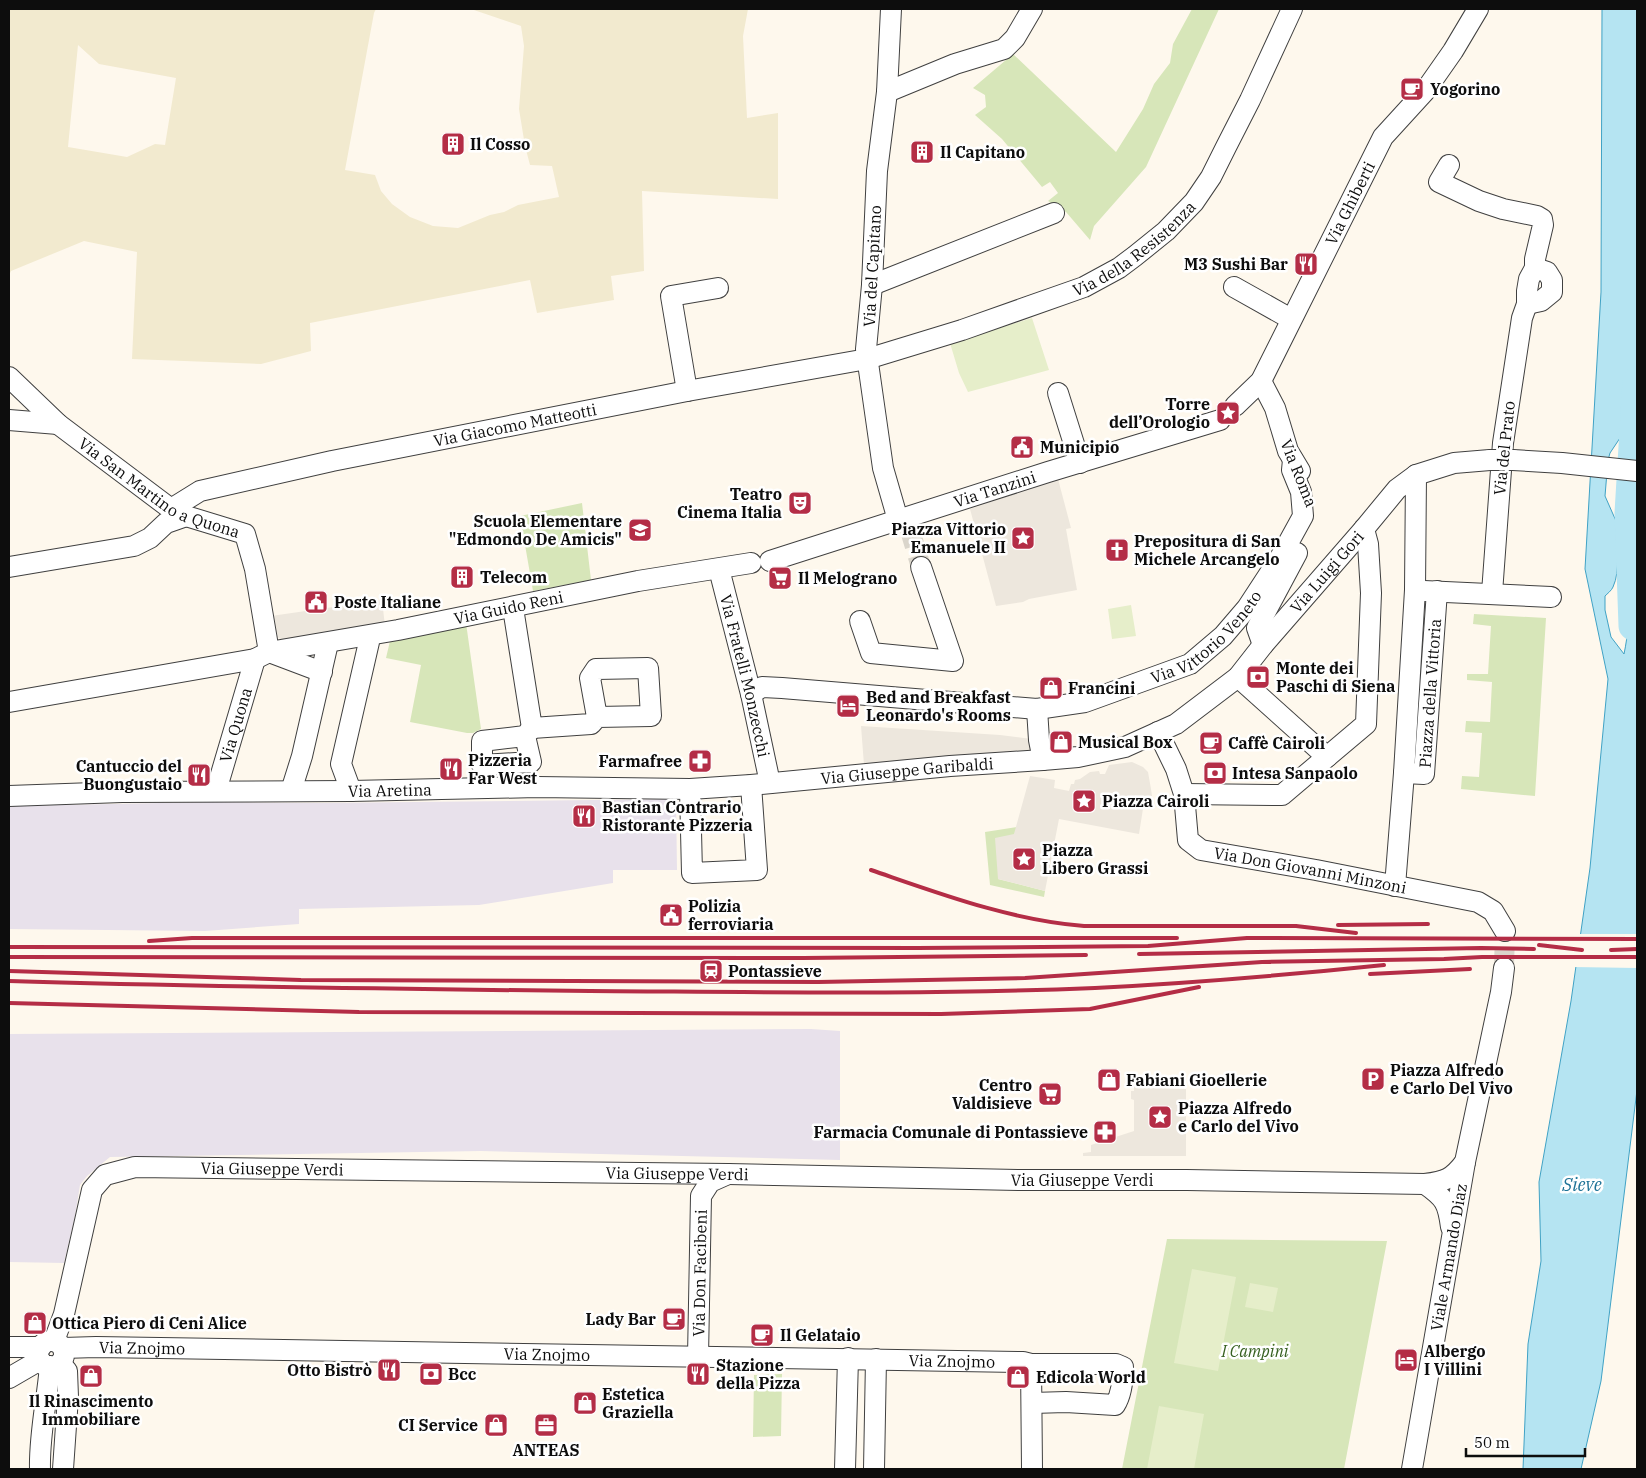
<svg xmlns="http://www.w3.org/2000/svg" width="1646" height="1478" font-family="'IBM Plex Serif',serif">
<style>
.industrial{fill:#e8e1eb}
.farmland{fill:#f2eacf;fill-rule:evenodd}
.green{fill:#d7e6b9}
.pitch{fill:#e6eeca}
.plaza{fill:#ede7dd}
.water{fill:#b5e4f2;stroke:#40a2c5}
.pier{fill:#fef8ed}
.lines{fill:none;stroke-linecap:round;stroke-linejoin:round}
.river{stroke:#b5e4f2;stroke-width:29}
.minor-tunnel{stroke:#dad5cb;stroke-width:20;stroke-dasharray:20 10;stroke-linecap:butt}
.minor-casing{stroke:#404040;stroke-width:22}
.minor{stroke:#fff;stroke-width:20}
.rail{stroke:#b42d46;stroke-width:4}
.minor-bridge-casing{stroke:#404040;stroke-width:22;stroke-linecap:butt}
.minor-bridge{stroke:#fff;stroke-width:20}
.labels{text-anchor:middle;stroke-width:5;stroke-linejoin:round;paint-order:stroke}
.poi-label{font-size:16px;font-weight:bold;fill:#0d0d0d;stroke:#fff;text-anchor:start}
.street-label{font-size:16px;fill:#0d0d0d;stroke:#fff}
.park-label{font-size:16px;font-style:italic;fill:#376021;stroke:#fff}
.water-label{font-size:18px;font-style:italic;fill:#1e7296;stroke:#fff}
</style>
<rect width="100%" height="100%" fill="#fef8ed"/>
<!-- industrial -->
<path class="industrial" d="M676 799 677 870H613V883L479 905 299 909V924L205 931 9 929V806L210 802 322 803Z
M811 1029 840 1031V1160L481 1151 110 1157 87 1176 80 1185 75 1216 64 1263 9 1262V1034Z"/>
<!-- farmland -->
<path class="farmland" d="M9 9H376L374 13 345 170 375 175 381 191 392 204 410 217 433 226 458 228 490 215 504 212 518 205 559 197 552 166 530 165 525 146 519 109 524 46 521 26 471 9H748L743 36 747 118 778 113V199L642 191 644 271 611 276 614 300 537 313 530 280 310 323 311 351 261 364 132 359 137 252 84 241 11 271 9 275ZM78 45 99 64 176 78 165 145 155 144 127 157 68 147Z"/>
<!-- green -->
<path class="green" d="M1192 9H1219L1146 167 1094 226 1090 240 1066 212 1048 201 1058 193 1050 182 1042 187 1002 139 975 115 986 107 985 95 973 88 1013 54 1116 152 1143 109 1154 84 1170 63 1173 44Z
M582 503 591 580 533 591 520 516Z
M1474 614 1546 618 1535 796 1461 789 1462 776 1479 777 1482 733 1465 732 1466 721 1490 722 1492 682 1467 680V674H1488L1491 626 1473 624Z
M466 623 481 729 473 733H467L410 722 421 665 386 658 390 641Z
M1017 827 998 879 1045 891 1044 897 990 885 985 832Z
M1167 1239 1387 1241 1344 1469H1122Z
M782 1374 781 1436 753 1437 754 1375Z"/>
<!-- pitch -->
<path class="pitch" d="M1032 318 1049 370 968 392 959 373 950 343Z
M1131 605 1136 636 1112 639 1108 609Z
M1192 1269 1236 1277 1218 1371 1174 1363Z
M1250 1283 1278 1288 1273 1312 1245 1307Z
M1159 1406 1204 1414 1194 1469H1147Z"/>
<!-- plaza -->
<path class="plaza" d="M1058 479 1071 528 1066 529 1077 590 1029 599 1023 602 996 606 970 509Z
M382 600 385 626 285 641 277 637 275 631 271 616Z
M861 726 1000 735 1032 739 1034 750 864 765Z
M1132 762 1143 767 1148 772 1151 789 1152 796H1145L1139 834 1059 819 1045 891 998 879 995 838 1014 834 1030 776 1055 780 1054 788 1069 791 1071 784H1074L1075 780 1080 779 1090 772 1099 771 1100 774H1105L1109 765Z
M1134 1084H1160V1088L1186 1089V1156H1083V1153L1091 1152V1145L1134 1131V1100L1131 1099V1091H1134Z"/>
<!-- water -->
<path class="water" d="M1602 9H1637V509L1634 501 1633 482 1627 459 1635 454 1628 426 1610 453 1608 460 1605 496 1620 530C1615 548 1621 570 1613 587 1612 590 1607 594 1605 596V610L1611 637 1624 654C1628 635 1630 615 1626 595L1633 587 1634 571 1632 562 1637 550V1090L1601 1381 1581 1469H1523L1528 1344 1541 1261 1539 1182 1571 1001 1590 868 1608 679 1585 569 1601 292Z"/>
<!-- pier -->
<path class="pier" d="M1578 934H1637V968L1573 967Z"/>
<g class="lines">
<!-- river -->
<path class="river" d="M1633 626 1629 513 1637 381"/>
<!-- minor-tunnel -->
<path class="minor-tunnel" d="M909 527 921 567
M1504 968 1505 931"/>
<!-- minor casing -->
<g class="minor-casing">
<g id="minor">
<path d="M891 9 887 92 877 171 872 285 866 349 883 468 898 520"/>
<path d="M887 92 955 64 1004 49 1015 38 1032 9"/>
<path d="M1449 165 1439 182 1479 201 1503 209 1537 216 1542 219 1543 225 1535 259V268L1529 279 1527 291V304L1522 318 1503 443 1492 593"/>
<path d="M872 285 1054 213"/>
<path d="M1234 287 1291 319"/>
<path d="M1527 304 1541 301 1552 292V280L1547 272 1535 268"/>
<path id="s1" d="M9 377 58 424 171 509 186 516 245 534 255 569 269 652"/>
<path d="M1261 381 1275 408 1288 451 1300 471"/>
<path d="M687 391 671 296 718 288"/>
<path d="M1058 393 1080 463"/>
<path id="s2" d="M1235 406 1261 381 1383 137 1425 91 1453 51 1478 9"/>
<path d="M9 420 58 424"/>
<path d="M1513 460 1562 463 1637 471"/>
<path id="s3" d="M171 509 200 491 332 461 687 391 867 359 962 330 1084 287 1119 268 1135 256 1166 231 1194 202 1211 177 1226 147 1250 100 1292 9"/>
<path id="s4" d="M770 561 1048 472 1220 420"/>
<path d="M9 567 134 546 150 538 166 523 186 516"/>
<path id="s5" d="M719 569 751 694 770 783"/>
<path d="M1424 591 1551 597"/>
<path d="M513 608 532 728 591 724 597 717 590 678 596 669 648 668 651 716 597 717"/>
<path d="M860 621 871 653 953 661 921 567"/>
<path d="M1263 645 1257 628 1297 553"/>
<path d="M269 652 322 672"/>
<path d="M1238 677 1327 757"/>
<path id="s6" d="M751 694 762 687 782 688 1037 709 1085 702 1190 664 1223 636 1247 608 1281 556 1303 516 1301 492 1292 470 1293 460"/>
<path id="s7" d="M9 702 255 659 269 652 398 630 638 581 751 563"/>
<path d="M1037 709 1039 740 1043 760"/>
<path id="s8" d="M1158 732 1176 769 1184 794 1188 840 1201 850 1316 870 1478 902 1493 911 1505 931"/>
<path d="M525 736 531 762 482 765V741L525 736 532 728"/>
<path id="s9" d="M1404 773 1424 774 1437 591"/>
<path d="M690 789 692 873 757 870 751 785"/>
<path id="s10" d="M216 791 255 659"/>
<path d="M291 791 302 756 328 643"/>
<path d="M351 791 341 764 369 642 368 636"/>
<path d="M1184 794 1282 795 1366 724 1371 593 1368 544 1364 529"/>
<path id="s11" d="M9 796 122 792 351 791 537 787 690 789 751 785 950 766 1043 760 1078 757 1125 747 1176 724 1238 677 1263 645 1364 529 1397 489 1416 475 1454 463 1490 460"/>
<path d="M1395 886 1404 773 1415 590 1416 475"/>
<path d="M1425 1184C1445 1198 1448 1203 1451 1227"/>
<path id="s12" d="M54 1341 64 1314 92 1190 105 1175 135 1167 728 1174 1019 1180H1187L1425 1184C1446 1181 1452 1179 1465 1162"/>
<circle cx="51" cy="1354" r="13"/>
<path d="M9 1347H41"/>
<path id="s13" d="M63 1348 96 1347 1023 1362 1031 1364H1116L1123 1367C1123 1380 1122 1394 1115 1405L1066 1402 1032 1403"/>
<path id="s14" d="M698 1357 701 1196 710 1182 728 1174"/>
<path d="M60 1363 67 1371 68 1397 63 1469"/>
<path d="M1031 1364 1032 1469"/>
<path d="M9 1378 40 1360"/>
<path d="M40 1469C39 1435 47 1401 50 1366"/>
<path d="M845 1469 848 1358"/>
<path d="M874 1469 876 1359"/>
<path id="s15" d="M1412 1469 1465 1162 1501 992 1504 968"/>
</g>
</g>
<!-- minor -->
<use href="#minor" class="minor"/>
<!-- rail -->
<path class="rail" d="M871 870C941 894 1010 920 1084 926H1296L1356 933
M1338 925 1428 924
M149 941 192 938H1177
M1539 945 1582 950
M9 947 917 948 1148 946 1247 938 1637 939
M1611 950 1637 949
M1139 954 1481 948 1534 949
M9 957 803 958 1086 955
M9 971 301 980 818 982 1025 978 1262 962 1444 959 1482 957H1637
M1370 974 1470 969
M9 981C202 987 396 989 590 991 758 992 927 995 1095 988 1192 983 1288 975 1384 965
M9 1003 359 1012 941 1014 1090 1009 1199 987"/>
<!-- minor-bridge casing -->
<g class="minor-bridge-casing">
<path id="minor-bridge" d="M1490 460H1513"/>
</g>
<!-- minor-bridge -->
<use href="#minor-bridge" class="minor-bridge"/>
</g>
<!-- icons -->
<defs>
<g id="cafe-square" transform="scale(1.25)"><rect x="-9" y="-9" width="18" height="18" rx="4" fill="#b42d46" stroke="#fff"/><path d="M-5.5-4.5H6V0H3Q3 3.5 0 3.5H-2.5Q-5.5 3.5-5.5 0ZM3-3.2v2h1.7v-2ZM-6 4.5H4V6H-6Z" fill="#fff"/></g>
<g id="building-square" transform="scale(1.25)"><rect x="-9" y="-9" width="18" height="18" rx="4" fill="#b42d46" stroke="#fff"/><path d="M-4-6H4V6H1V3H-1V6H-4ZM-2.5-4.3h1.7v1.8h-1.7ZM.8-4.3h1.7v1.8H.8ZM-2.5-1h1.7V.8h-1.7ZM.8-1h1.7V.8H.8Z" fill="#fff"/></g>
<g id="restaurant-square" transform="scale(1.25)"><rect x="-9" y="-9" width="18" height="18" rx="4" fill="#b42d46" stroke="#fff"/><path d="M-5-6h1v4h1v-4h1v4h1v-4h1v5L-1.5 .5V6h-2V.5L-5-1ZM5-6V6H3V1.5H1.5Q1.5-4 5-6Z" fill="#fff"/></g>
<g id="sight-square" transform="scale(1.25)"><rect x="-9" y="-9" width="18" height="18" rx="4" fill="#b42d46" stroke="#fff"/><path d="M0-6L1.8-2.2L6-1.7L2.9 1.2L3.7 5.4L0 3.3L-3.7 5.4L-2.9 1.2L-6-1.7L-1.8-2.2Z" fill="#fff"/></g>
<g id="civic-square" transform="scale(1.25)"><rect x="-9" y="-9" width="18" height="18" rx="4" fill="#b42d46" stroke="#fff"/><path d="M-.6-6.5H3V-4.5H.6V-3L4-1V1h2V6H-6V1h2V-1L-.6-3ZM-1.2 2.5V6h2.4V2.5Z" fill="#fff"/></g>
<g id="theatre-square" transform="scale(1.25)"><rect x="-9" y="-9" width="18" height="18" rx="4" fill="#b42d46" stroke="#fff"/><path d="M-5-5.5Q0-4 5-5.5V0Q5 5 0 6Q-5 5-5 0ZM-3.3-2.5H-1v1.5H-3.3ZM1-2.5H3.3v1.5H1ZM-2.8 1Q0 5.5 2.8 1Z" fill="#fff"/></g>
<g id="school-square" transform="scale(1.25)"><rect x="-9" y="-9" width="18" height="18" rx="4" fill="#b42d46" stroke="#fff"/><path d="M0-5L7-2L0 1L-7-2ZM-4 1L0 2.5L4 1V4Q0 6-4 4Z" fill="#fff"/></g>
<g id="church-square" transform="scale(1.25)"><rect x="-9" y="-9" width="18" height="18" rx="4" fill="#b42d46" stroke="#fff"/><path d="M-1.2-6h2.4v3.5h3.3v2.4h-3.3V6h-2.4V-.1h-3.3v-2.4h3.3Z" fill="#fff"/></g>
<g id="supermarket-square" transform="scale(1.25)"><rect x="-9" y="-9" width="18" height="18" rx="4" fill="#b42d46" stroke="#fff"/><path d="M-6-5.5h2.5l.6 2H6L4.5 2H-2.5L-4.4-4H-6ZM-1.5 3.2a1.3 1.3 0 1 0 .1 0ZM3 3.2a1.3 1.3 0 1 0 .1 0Z" fill="#fff"/></g>
<g id="bank-square" transform="scale(1.25)"><rect x="-9" y="-9" width="18" height="18" rx="4" fill="#b42d46" stroke="#fff"/><path d="M-6-4H6V4H-6ZM0-2.3a2.3 2.3 0 1 0 0 4.6a2.3 2.3 0 1 0 0-4.6Z" fill="#fff"/></g>
<g id="shop-square" transform="scale(1.25)"><rect x="-9" y="-9" width="18" height="18" rx="4" fill="#b42d46" stroke="#fff"/><path d="M-5-2.5h2.3a2.7 3.5 0 0 1 5.4 0H5L5.5 6h-11ZM-1.5-2.5h3a1.5 2.3 0 0 0-3 0Z" fill="#fff"/></g>
<g id="hotel-square" transform="scale(1.25)"><rect x="-9" y="-9" width="18" height="18" rx="4" fill="#b42d46" stroke="#fff"/><path d="M-6-4.5h1.5V1H6V5H4.5V3h-9V5H-6ZM-4 0a1.8 1.8 0 1 1 3.6 0ZM.5 0V-2.5h3Q6-2.5 6 0Z" fill="#fff"/></g>
<g id="pharmacy-square" transform="scale(1.25)"><rect x="-9" y="-9" width="18" height="18" rx="4" fill="#b42d46" stroke="#fff"/><path d="M-2-6h4v4h4v4h-4v4h-4v-4h-4v-4h4Z" fill="#fff"/></g>
<g id="station-square" transform="scale(1.25)"><rect x="-9" y="-9" width="18" height="18" rx="4" fill="#b42d46" stroke="#fff"/><path d="M-3-6H3Q5-6 5-4V2Q5 4 3 4L4.5 6H3L1.5 4h-3L-3 6H-4.5L-3 4Q-5 4-5 2V-4Q-5-6-3-6ZM-3.5-4v3h7v-3ZM-3.5 1v1.5H-2V1ZM2 1v1.5H3.5V1Z" fill="#fff"/></g>
<g id="parking-square" transform="scale(1.25)"><rect x="-9" y="-9" width="18" height="18" rx="4" fill="#b42d46" stroke="#fff"/><path d="M-3.5-5.5H1a3.5 3.5 0 0 1 0 7H-1V5.5H-3.5ZM-1-3.4V-.6H.8a1.4 1.4 0 0 0 0-2.8Z" fill="#fff"/></g>
<g id="office-square" transform="scale(1.25)"><rect x="-9" y="-9" width="18" height="18" rx="4" fill="#b42d46" stroke="#fff"/><path d="M-6-3h4V-5.5h4V-3h4V5H-6ZM-1-4.5V-3h2v-1.5ZM-6 0V1H6V0Z" fill="#fff"/></g>
</defs>
<g fill-rule="evenodd">
<use href="#cafe-square" x="1412" y="89"/>
<use href="#building-square" x="453" y="144"/>
<use href="#building-square" x="922" y="152"/>
<use href="#restaurant-square" x="1306" y="264"/>
<use href="#sight-square" x="1228" y="413"/>
<use href="#civic-square" x="1022" y="447"/>
<use href="#theatre-square" x="800" y="503"/>
<use href="#school-square" x="640" y="530"/>
<use href="#sight-square" x="1023" y="538"/>
<use href="#church-square" x="1117" y="550"/>
<use href="#building-square" x="462" y="577"/>
<use href="#supermarket-square" x="780" y="578"/>
<use href="#civic-square" x="316" y="602"/>
<use href="#bank-square" x="1258" y="677"/>
<use href="#shop-square" x="1051" y="688"/>
<use href="#hotel-square" x="848" y="706"/>
<use href="#shop-square" x="1061" y="742"/>
<use href="#cafe-square" x="1211" y="743"/>
<use href="#pharmacy-square" x="700" y="761"/>
<use href="#restaurant-square" x="451" y="769"/>
<use href="#bank-square" x="1215" y="773"/>
<use href="#restaurant-square" x="199" y="775"/>
<use href="#sight-square" x="1084" y="801"/>
<use href="#restaurant-square" x="584" y="816"/>
<use href="#sight-square" x="1024" y="859"/>
<use href="#civic-square" x="671" y="915"/>
<use href="#station-square" x="711" y="971"/>
<use href="#parking-square" x="1373" y="1079"/>
<use href="#shop-square" x="1109" y="1080"/>
<use href="#supermarket-square" x="1050" y="1094"/>
<use href="#sight-square" x="1160" y="1117"/>
<use href="#pharmacy-square" x="1105" y="1132"/>
<use href="#cafe-square" x="674" y="1319"/>
<use href="#shop-square" x="35" y="1323"/>
<use href="#cafe-square" x="762" y="1335"/>
<use href="#hotel-square" x="1406" y="1360"/>
<use href="#restaurant-square" x="389" y="1370"/>
<use href="#bank-square" x="431" y="1374"/>
<use href="#restaurant-square" x="698" y="1374"/>
<use href="#shop-square" x="91" y="1376"/>
<use href="#shop-square" x="1018" y="1377"/>
<use href="#shop-square" x="585" y="1403"/>
<use href="#shop-square" x="496" y="1425"/>
<use href="#office-square" x="546" y="1425"/>
</g>
<g class="labels">
<!-- poi labels -->
<g class="poi-label">
<text x="1430" y="95">Yogorino</text>
<text x="470" y="150">Il Cosso</text>
<text x="940" y="158">Il Capitano</text>
<text x="1288" y="270" text-anchor="end">M3 Sushi Bar</text>
<text x="1210" y="410" text-anchor="end">Torre<tspan x="1210" dy="18">dell’Orologio</tspan></text>
<text x="1040" y="453">Municipio</text>
<text x="782" y="500" text-anchor="end">Teatro<tspan x="782" dy="18">Cinema Italia</tspan></text>
<text x="622" y="527" text-anchor="end">Scuola Elementare<tspan x="622" dy="18">"Edmondo De Amicis"</tspan></text>
<text x="1006" y="535" text-anchor="end">Piazza Vittorio<tspan x="1006" dy="18">Emanuele II</tspan></text>
<text x="1134" y="547">Prepositura di San<tspan x="1134" dy="18">Michele Arcangelo</tspan></text>
<text x="480" y="583">Telecom</text>
<text x="798" y="584">Il Melograno</text>
<text x="334" y="608">Poste Italiane</text>
<text x="1276" y="674">Monte dei<tspan x="1276" dy="18">Paschi di Siena</tspan></text>
<text x="1068" y="694">Francini</text>
<text x="866" y="703">Bed and Breakfast<tspan x="866" dy="18">Leonardo's Rooms</tspan></text>
<text x="1078" y="748">Musical Box</text>
<text x="1228" y="749">Caffè Cairoli</text>
<text x="468" y="766">Pizzeria<tspan x="468" dy="18">Far West</tspan></text>
<text x="682" y="767" text-anchor="end">Farmafree</text>
<text x="182" y="772" text-anchor="end">Cantuccio del<tspan x="182" dy="18">Buongustaio</tspan></text>
<text x="1232" y="779">Intesa Sanpaolo</text>
<text x="1102" y="807">Piazza Cairoli</text>
<text x="602" y="813">Bastian Contrario<tspan x="602" dy="18">Ristorante Pizzeria</tspan></text>
<text x="1042" y="856">Piazza<tspan x="1042" dy="18">Libero Grassi</tspan></text>
<text x="688" y="912">Polizia<tspan x="688" dy="18">ferroviaria</tspan></text>
<text x="728" y="977">Pontassieve</text>
<text x="1390" y="1076">Piazza Alfredo<tspan x="1390" dy="18">e Carlo Del Vivo</tspan></text>
<text x="1126" y="1086">Fabiani Gioellerie</text>
<text x="1032" y="1091" text-anchor="end">Centro<tspan x="1032" dy="18">Valdisieve</tspan></text>
<text x="1178" y="1114">Piazza Alfredo<tspan x="1178" dy="18">e Carlo del Vivo</tspan></text>
<text x="1088" y="1138" text-anchor="end">Farmacia Comunale di Pontassieve</text>
<text x="656" y="1325" text-anchor="end">Lady Bar</text>
<text x="52" y="1329">Ottica Piero di Ceni Alice</text>
<text x="780" y="1341">Il Gelataio</text>
<text x="1424" y="1357">Albergo<tspan x="1424" dy="18">I Villini</tspan></text>
<text x="716" y="1371">Stazione<tspan x="716" dy="18">della Pizza</tspan></text>
<text x="372" y="1376" text-anchor="end">Otto Bistrò</text>
<text x="448" y="1380">Bcc</text>
<text x="1036" y="1383">Edicola World</text>
<text x="602" y="1400">Estetica<tspan x="602" dy="18">Graziella</tspan></text>
<text x="91" y="1407" text-anchor="middle">Il Rinascimento<tspan x="91" dy="18">Immobiliare</tspan></text>
<text x="478" y="1431" text-anchor="end">CI Service</text>
<text x="546" y="1456" text-anchor="middle">ANTEAS</text>
</g>
<!-- street labels -->
<g class="street-label">
<text dy="6" stroke="none"><textPath href="#s2" startOffset="235">Via Ghiberti</textPath></text>
<text dy="6" stroke="none"><textPath href="#s3" startOffset="1006">Via della Resistenza</textPath></text>
<text transform="translate(872 266) rotate(-87)" y="6">Via del Capitano</text>
<text dy="6" stroke="none"><textPath href="#s3" startOffset="356">Via Giacomo Matteotti</textPath></text>
<text transform="translate(1504 448) rotate(-84)" y="6">Via del Prato</text>
<text transform="translate(1299 473) rotate(68)" y="6">Via Roma</text>
<text dy="6" stroke="none"><textPath href="#s1" startOffset="189">Via San Martino a Quona</textPath></text>
<text dy="6" stroke="none"><textPath href="#s4" startOffset="236">Via Tanzini</textPath></text>
<text dy="6" stroke="none"><textPath href="#s11" startOffset="1390">Via Luigi Gori</textPath></text>
<text dy="6" stroke="none"><textPath href="#s7" startOffset="509">Via Guido Reni</textPath></text>
<text dy="6" stroke="none"><textPath href="#s6" startOffset="478">Via Vittorio Veneto</textPath></text>
<text dy="6" stroke="none"><textPath href="#s5" startOffset="110">Via Fratelli Monzecchi</textPath></text>
<text dy="6" stroke="none"><textPath href="#s9" startOffset="101">Piazza della Vittoria</textPath></text>
<text dy="6" stroke="none"><textPath href="#s10" startOffset="69">Via Quona</textPath></text>
<text dy="6" stroke="none"><textPath href="#s11" startOffset="899">Via Giuseppe Garibaldi</textPath></text>
<text dy="6" stroke="none"><textPath href="#s11" startOffset="381">Via Aretina</textPath></text>
<text dy="6" stroke="none"><textPath href="#s8" startOffset="241">Via Don Giovanni Minzoni</textPath></text>
<text dy="6" stroke="none"><textPath href="#s12" startOffset="344">Via Giuseppe Verdi</textPath></text>
<text dy="6" stroke="none"><textPath href="#s12" startOffset="749">Via Giuseppe Verdi</textPath></text>
<text dy="6" stroke="none"><textPath href="#s12" startOffset="1154">Via Giuseppe Verdi</textPath></text>
<text dy="6" stroke="none"><textPath href="#s15" startOffset="215">Viale Armando Diaz</textPath></text>
<text dy="6" stroke="none"><textPath href="#s14" startOffset="84">Via Don Facibeni</textPath></text>
<text dy="6" stroke="none"><textPath href="#s13" startOffset="79">Via Znojmo</textPath></text>
<text dy="6" stroke="none"><textPath href="#s13" startOffset="484">Via Znojmo</textPath></text>
<text dy="6" stroke="none"><textPath href="#s13" startOffset="889">Via Znojmo</textPath></text>
</g>
<!-- park labels -->
<g class="park-label">
<text x="1255" y="1357">I Campini</text>
</g>
<!-- water labels -->
<g class="water-label">
<text x="1582" y="1191">Sieve</text>
</g>
</g>
<!-- border -->
<rect width="1646" height="1478" fill="none" stroke="#0d0d0d" stroke-width="20"/>
<!-- scale -->
<path d="M1466 1448v8h119v-8" fill="none" stroke="#0d0d0d" stroke-width="2.5"/>
<text x="1474" y="1448" font-size="15" fill="#0d0d0d" stroke="#ffffff" stroke-width="4" paint-order="stroke">50 m</text>
</svg>
